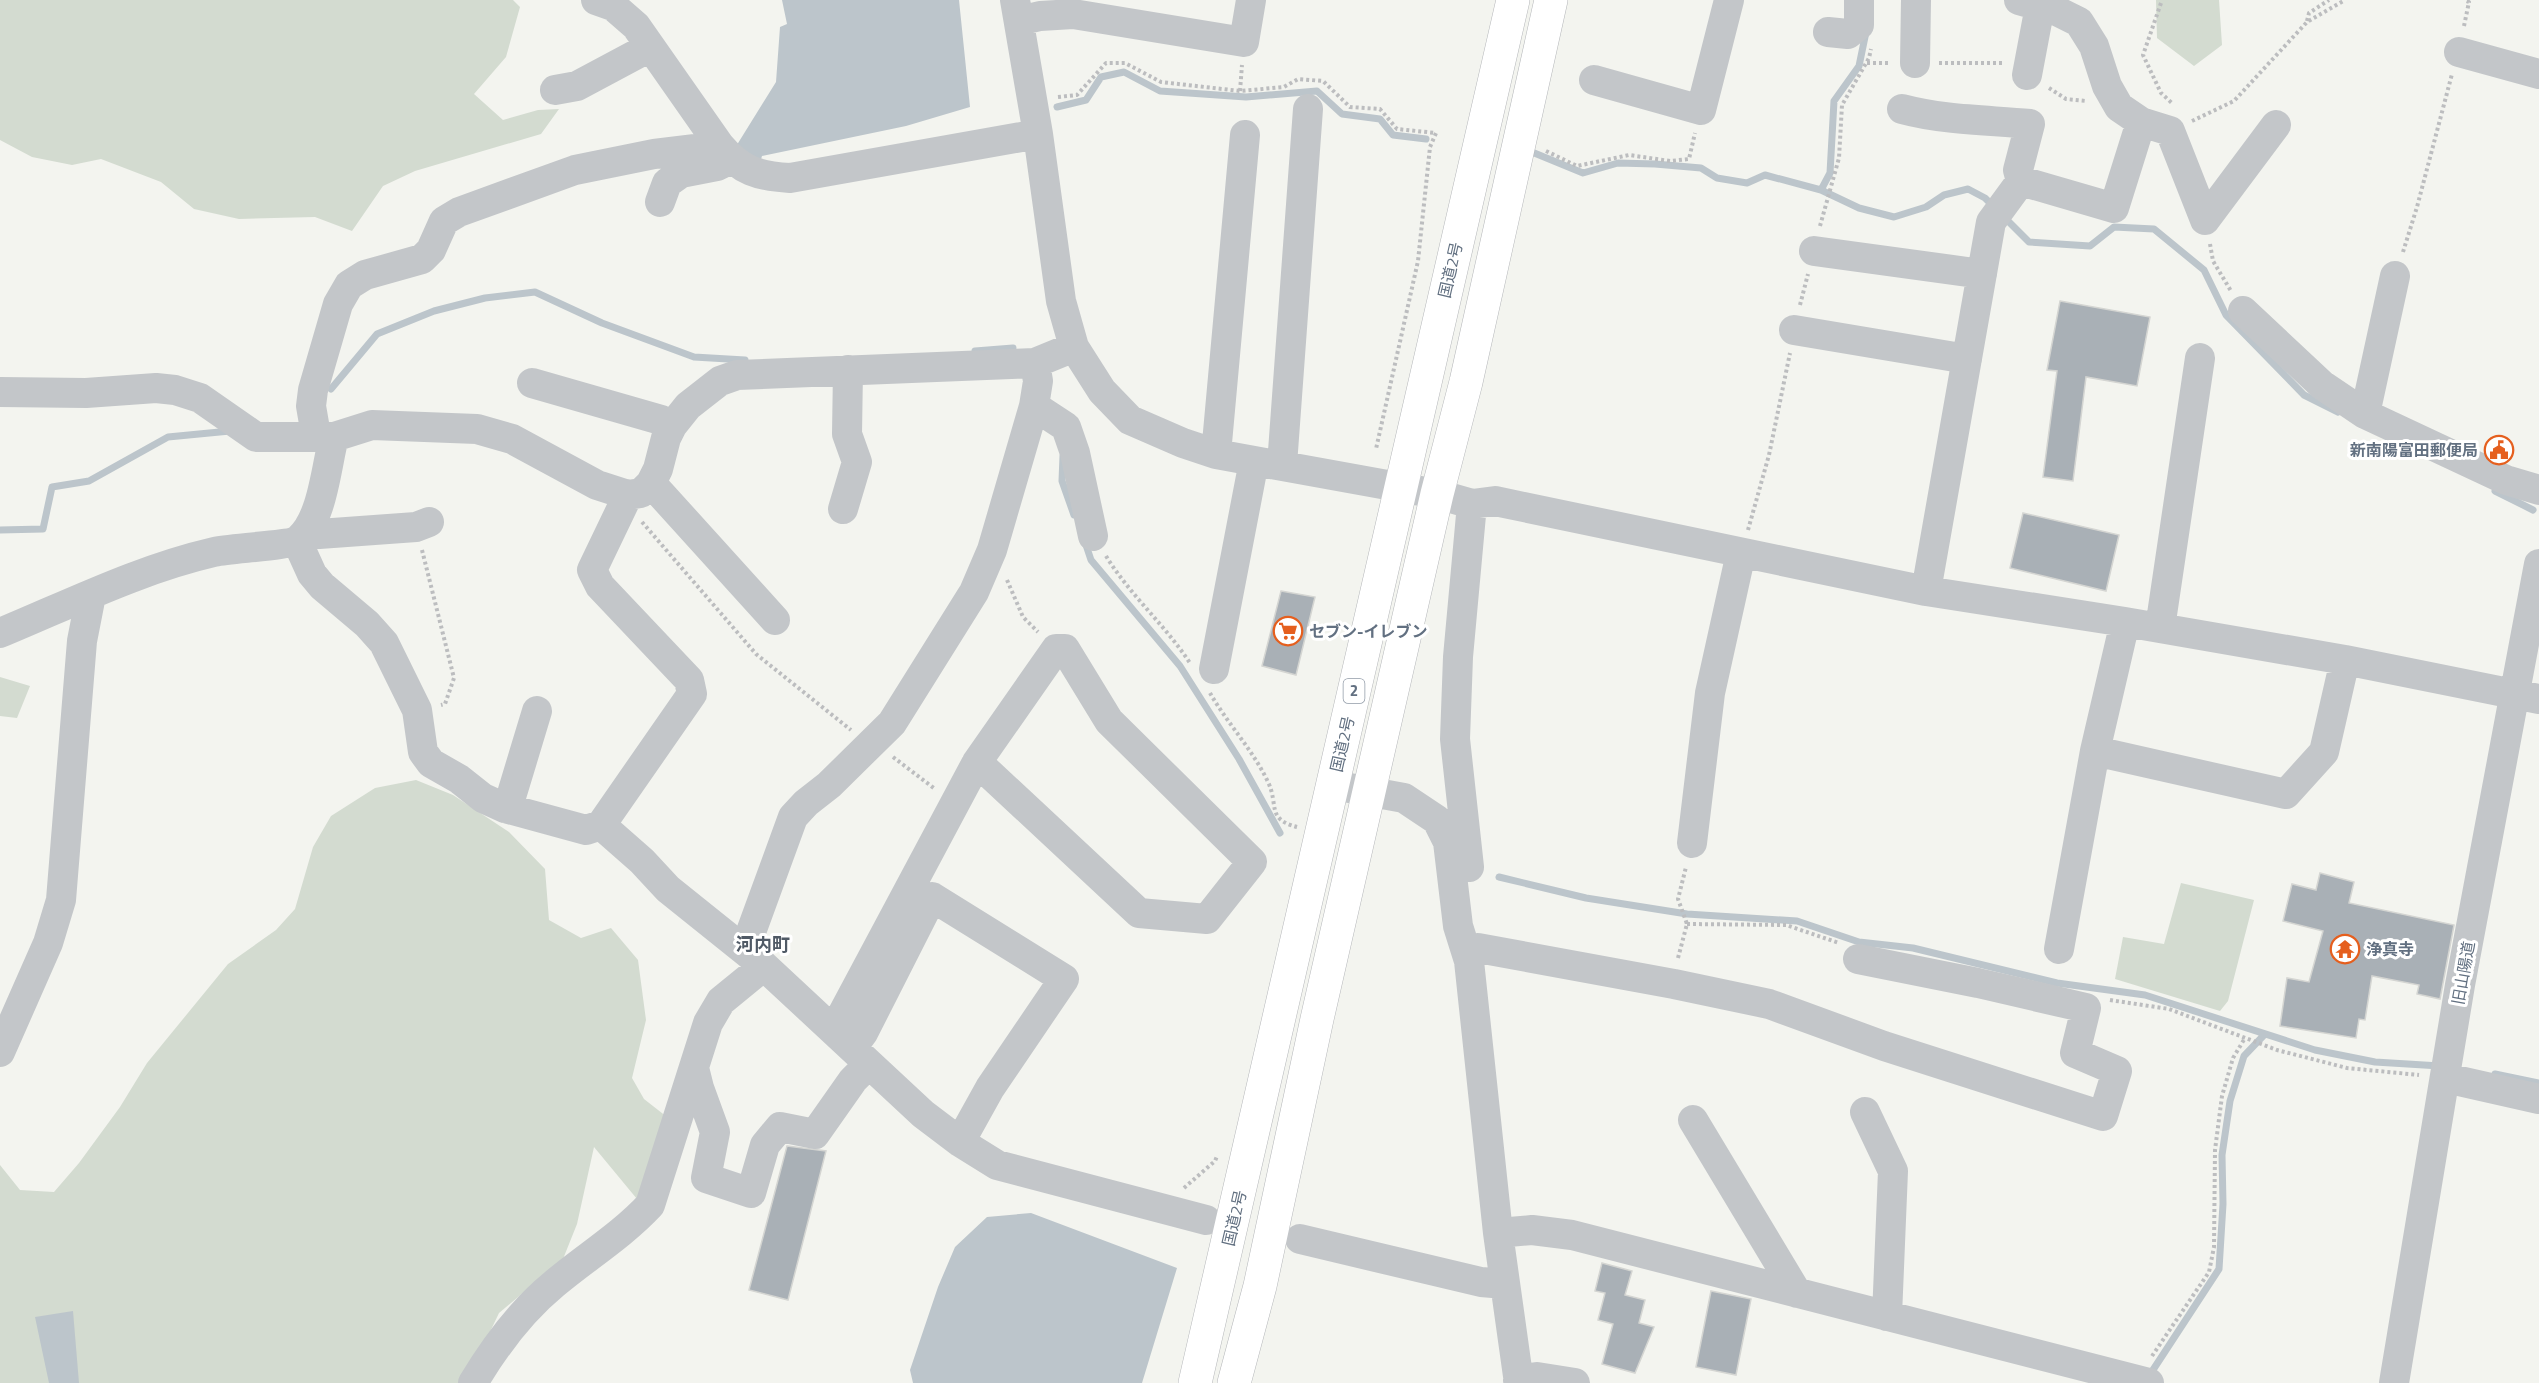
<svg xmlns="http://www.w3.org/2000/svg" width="2539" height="1383" font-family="'Titillium Web','Noto Sans JP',sans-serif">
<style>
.green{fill:#d3dbd0}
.water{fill:#bcc5cb}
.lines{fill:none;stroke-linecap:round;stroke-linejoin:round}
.stream{stroke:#bcc5cb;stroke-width:7}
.building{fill:#a9b0b6;stroke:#d4d5d2;stroke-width:1.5}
.highway-casing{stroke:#b5b7ba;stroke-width:34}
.path{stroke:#bcbdbf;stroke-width:4;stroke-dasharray:3 3;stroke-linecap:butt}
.minor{stroke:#c3c6c9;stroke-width:30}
.highway{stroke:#fff;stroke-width:33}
.labels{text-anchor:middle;stroke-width:6;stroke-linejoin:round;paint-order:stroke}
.shield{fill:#fff;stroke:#919ba7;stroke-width:1.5}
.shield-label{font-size:15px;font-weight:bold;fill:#627081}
.street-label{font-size:16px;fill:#627081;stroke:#fff}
.poi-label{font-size:16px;font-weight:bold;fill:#627081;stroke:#fff;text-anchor:start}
.neighbourhood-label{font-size:18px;font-weight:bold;fill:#505a66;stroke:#fff}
</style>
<rect width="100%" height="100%" fill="#f3f4ef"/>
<!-- green -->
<path class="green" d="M0 0H513L520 7 506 57 474 94 503 120 538 110 559 109 541 134 415 171 383 186 352 231 315 217 239 219 194 209 161 182 101 159 72 165 32 157 0 140Z
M2156 0H2219L2222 45 2194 66 2157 38Z
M0 677 30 686 17 718 0 716Z
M416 780 453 795 509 832 545 869 549 920 581 938 611 928 638 960 646 1020 632 1078 644 1099 667 1117 637 1199 594 1147 577 1224 563 1259 499 1313 479 1355 462 1383H0V1165L20 1190 54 1192 79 1163 120 1107 147 1063 228 964 276 930 295 909 313 847 331 816 375 788Z
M2181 883 2254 900 2228 1001 2220 1011 2115 979 2123 937 2164 944Z"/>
<!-- water -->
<path class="water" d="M782 0H959L970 107 906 126 762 156 759 166 735 148 776 82 780 27 787 24Z
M1031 1213 1177 1268 1142 1383H913L910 1370 938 1287 955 1247 987 1217Z
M73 1311 79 1383H49L35 1317Z"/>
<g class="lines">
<!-- stream -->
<path class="stream" d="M1057 107 1086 100 1101 77 1124 72 1160 91 1246 97 1317 91 1342 114 1380 119 1393 135 1426 139
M1527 150 1583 173 1618 163 1655 164 1701 168 1717 178 1747 183 1765 175 1821 190 1859 208 1894 217 1926 207 1944 195 1968 189 1985 198 1993 206
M1821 190 1830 173 1834 101 1859 66 1866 32
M2003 216 2029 242 2090 246 2114 227 2154 229 2204 270 2226 315 2304 395 2338 412
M975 351 1013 348
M331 389 377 334 434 311 485 298 535 292 602 323 694 357 745 360
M1063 456 1062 481 1074 515
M2495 491 2533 510
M0 530 43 529 52 487 89 481 168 437 230 431
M1085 542 1091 560 1180 666 1239 759 1280 833
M1499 877 1586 898 1687 914 1797 921 1859 942 1913 948 2057 983 2145 995 2315 1050 2375 1062 2440 1066
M2495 1074 2539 1083
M2149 1376 2219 1269 2223 1204 2222 1155 2230 1101 2244 1056 2265 1034"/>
</g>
<!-- building -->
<path class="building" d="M2060 301 2150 317 2137 386 2086 377 2073 481 2043 477 2057 371 2047 370Z
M2023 513 2119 535 2106 591 2010 568Z
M1281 591 1315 597 1296 675 1262 666Z
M2320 873 2354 882 2349 903 2454 925 2440 999 2417 994 2419 985 2372 976 2365 1020 2359 1019 2356 1038 2280 1026 2287 978 2309 982 2323 931 2283 921 2292 884 2316 890Z
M787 1146 826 1151 788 1300 749 1290Z
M1602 1263 1632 1271 1625 1295 1645 1300 1639 1323 1654 1327 1635 1373 1602 1364 1613 1324 1598 1320 1605 1293 1595 1291Z
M1711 1291 1751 1299 1736 1375 1696 1367Z"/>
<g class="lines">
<!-- highway casing -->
<g class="highway-casing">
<path id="highway" d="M1195 1383 1513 0
M1234 1383 1260 1286 1317 1019 1437 494 1466 382 1551 0"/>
</g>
<!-- path -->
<path class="path" d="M2161 3 2143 55 2161 93 2173 104
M2307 21 2309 13 2329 0
M2464 26 2469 2 2464 0
M1867 63H1889
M1939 63H2003
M2049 88 2066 99 2086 101
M1240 91 1242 65
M1058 97 1077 95 1106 63H1125L1161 82 1240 91 1284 87 1298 79 1323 81 1350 107 1380 109 1397 129 1436 133 1430 147 1418 261 1376 449
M2192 121 2234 101 2307 22 2345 0
M1546 151 1577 166 1629 155 1670 161 1689 159 1695 133
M1820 226 1839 158 1842 105 1869 58 1871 49
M2210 244 2213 261 2231 291
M2403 252 2417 207 2452 74
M1800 305 1808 274
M642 522 756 654 851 730
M1748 530 1769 455 1790 353
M422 550 454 678 445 704 441 705
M1106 556C1130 595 1165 625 1190 663
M1007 580 1023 617 1038 632
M1210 693C1227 723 1253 750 1268 782 1279 805 1266 819 1297 827
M893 757 935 789
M1687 924 1786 925 1839 943
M1678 958 1687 924 1678 899 1686 867
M2110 1000 2169 1009 2277 1050 2347 1068 2419 1075
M1184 1188 1215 1161 1217 1156
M2152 1356 2209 1272 2214 1247 2215 1150 2222 1096 2233 1058 2245 1038"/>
<!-- minor -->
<path class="minor" d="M596 0 613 6 636 26 720 146C741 171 758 176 790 178L1038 134
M1015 0 1038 134 1061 301 1074 347 1102 391 1130 420 1183 443 1216 454 1437 494 1472 504 1495 501 1926 591 2125 622 2345 660 2539 699
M2019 0 2057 11 2079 22 2094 46 2107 86 2119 107 2141 122 2170 131 2205 220
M1019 21 1040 16 1073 14 1244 42 1251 0
M1828 32 1848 34 1859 25V0
M2459 52 2539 74
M1915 63 1916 0
M2027 75 2040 6
M1594 80 1701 110 1729 0
M555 90 577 86 650 47
M1902 109C1943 120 1987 120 2030 124L2018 170 2021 181
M660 202 667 183 681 173 717 166 731 159
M2205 220 2276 125
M1814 251 1982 274
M2243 311 2322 385 2365 414 2506 480 2539 490
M1794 330 1967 359
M532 383 661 420 672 426
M0 392 86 393 156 388 175 390 200 398 256 437H334L372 425 477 429 512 439 597 485 628 495 641 493 651 483 658 469 666 438 672 426 688 406 720 381 737 375 1035 363 1074 347
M1034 406 1066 427 1075 453 1093 536
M2365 414 2395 276
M316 435 311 406 313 390 338 304 349 285 365 275 422 259 431 250 444 221 459 212 575 170 654 154 720 146
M1216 454 1245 135
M1282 465 1308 109
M651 483 775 620
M843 509 857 462 847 434 848 370
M309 529 319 534 416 527 429 522
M297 541 312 574 322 586 367 624 384 643 417 710 423 752 431 763 459 779 483 798 505 808 586 830 601 825 692 694 689 680 600 586 592 570 628 495
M1926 591 1991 222 2021 181 2114 208 2141 122
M2160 628 2200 358
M0 633C70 604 140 569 214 552 230 548 291 546 299 539 323 518 326 467 334 437
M1214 669 1254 461
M2095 751 2286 794 2324 752 2345 660
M1333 785 1404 798 1437 820 1448 842 1458 926 1469 961 1498 1233 1519 1383
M505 808 511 797 537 711
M601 825 642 861 668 889 764 966 923 1114 960 1142 997 1165 1206 1220
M1692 843 1710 693 1741 553
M1469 867 1455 739 1458 657 1472 504
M743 947 751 932 793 817 806 803 829 785 892 723 974 592 992 550 1034 406 1038 381 1035 363
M2059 949 2095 751 2125 622
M1469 961 1478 948 1674 984 1769 1004 1884 1046 2103 1116 2117 1071 2075 1053 2086 1008 1978 983 1858 959
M834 1030 977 762 1056 649H1065L1109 721 1252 862 1207 919 1139 913 977 762
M852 1048 863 1033 932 897 1064 979 990 1088 960 1142
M0 1052 48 943 61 900 82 641 91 595
M694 1068 699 1088 715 1132 706 1178 751 1193 765 1145 780 1127 815 1134 853 1080 868 1065
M2446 1078 2539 1099
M1865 1112 1893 1171 1887 1316
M1693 1120 1797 1293
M1498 1233 1532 1230 1572 1235 2149 1383
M1300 1239 1481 1282 1505 1284
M1518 1380 1537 1377 1575 1383
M473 1383C495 1346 520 1312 554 1284 586 1257 621 1236 650 1205L708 1023 721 1001 764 966
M2394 1383 2460 985 2539 564"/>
<!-- highway -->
<use href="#highway" class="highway"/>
</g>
<!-- icons -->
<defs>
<g id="civic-ring" transform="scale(1.5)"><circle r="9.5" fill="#fff" stroke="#e55f1e" stroke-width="1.5"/><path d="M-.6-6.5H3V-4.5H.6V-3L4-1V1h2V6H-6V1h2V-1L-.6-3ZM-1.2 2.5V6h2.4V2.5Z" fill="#e55f1e"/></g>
<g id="supermarket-ring" transform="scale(1.5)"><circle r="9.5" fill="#fff" stroke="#e55f1e" stroke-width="1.5"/><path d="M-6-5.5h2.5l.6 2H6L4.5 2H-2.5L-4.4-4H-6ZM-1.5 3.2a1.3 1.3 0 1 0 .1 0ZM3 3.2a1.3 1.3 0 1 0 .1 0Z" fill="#e55f1e"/></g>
<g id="temple-ring" transform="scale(1.5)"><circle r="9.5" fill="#fff" stroke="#e55f1e" stroke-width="1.5"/><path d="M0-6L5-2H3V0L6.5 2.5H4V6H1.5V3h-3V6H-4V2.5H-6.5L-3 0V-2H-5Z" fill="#e55f1e"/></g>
</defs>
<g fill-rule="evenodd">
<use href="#civic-ring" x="2499" y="450"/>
<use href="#supermarket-ring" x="1288" y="631"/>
<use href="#temple-ring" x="2345" y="949"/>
</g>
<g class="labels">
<!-- shield labels -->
<rect class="shield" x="1343.5" y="679" width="21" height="24" rx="4.5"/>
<g class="shield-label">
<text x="1354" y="696">2</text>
</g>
<!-- street labels -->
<g class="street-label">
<text transform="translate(1450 270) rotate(-77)" y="6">国道2号</text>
<text transform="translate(1342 744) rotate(-77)" y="6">国道2号</text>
<text transform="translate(2463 973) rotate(-80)" y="6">旧山陽道</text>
<text transform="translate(1234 1218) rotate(-77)" y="6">国道2号</text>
</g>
<!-- poi labels -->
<g class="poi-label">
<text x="2478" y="456" text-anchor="end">新南陽富田郵便局</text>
<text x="1309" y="637">セブン-イレブン</text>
<text x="2366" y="955">浄真寺</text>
</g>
<!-- neighbourhood labels -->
<g class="neighbourhood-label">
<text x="763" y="951">河内町</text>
</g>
</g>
</svg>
